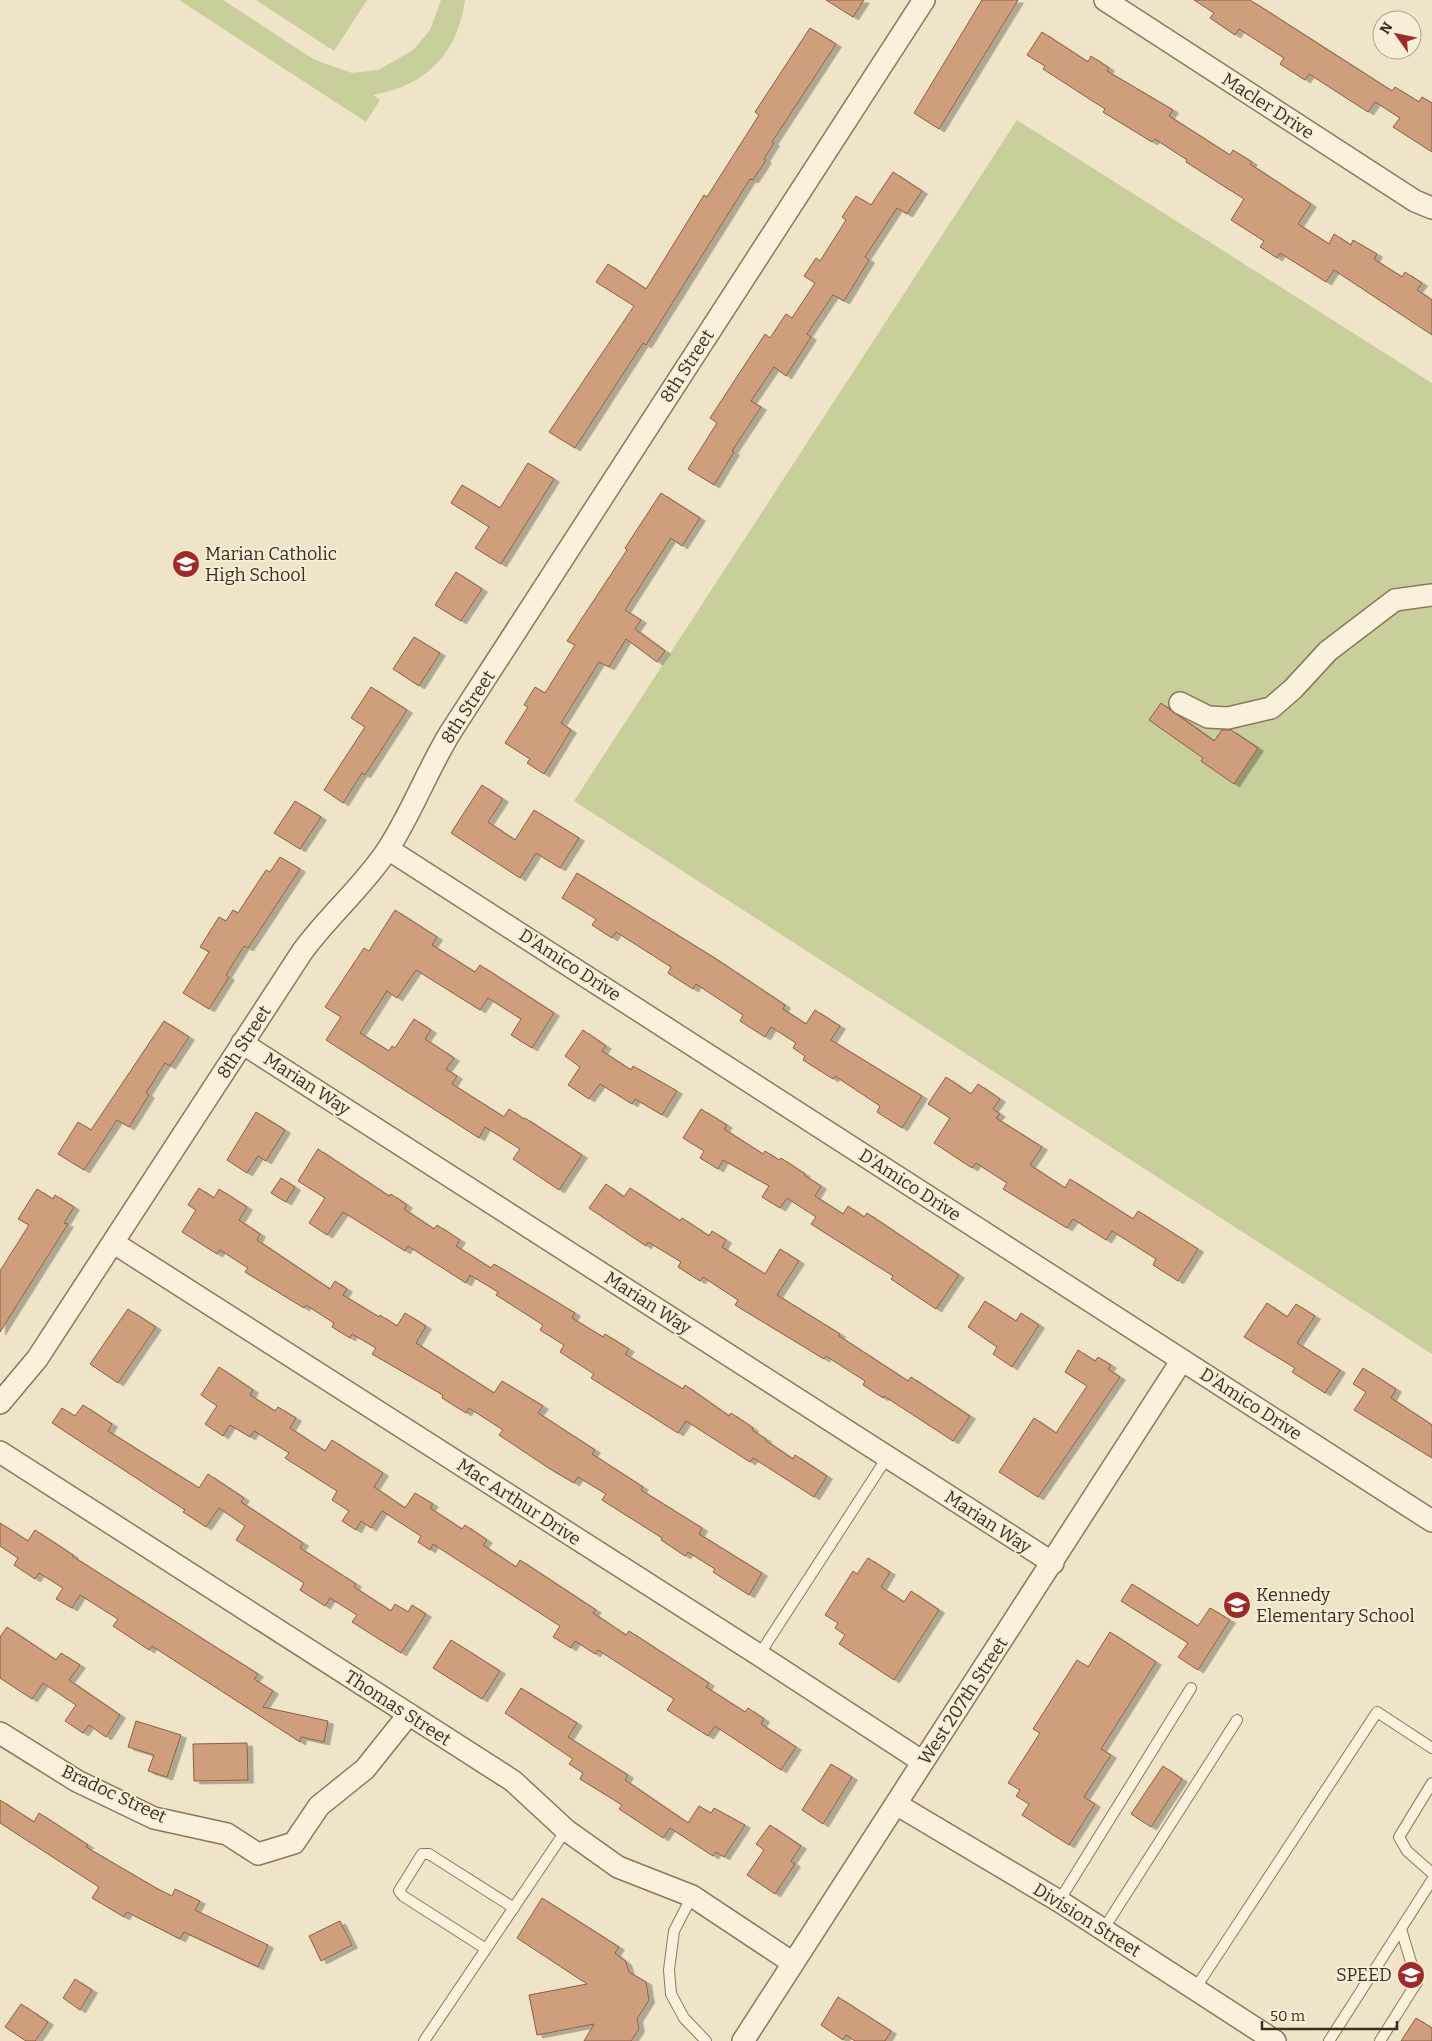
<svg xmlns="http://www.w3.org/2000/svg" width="1432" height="2041" font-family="Bitter,serif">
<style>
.green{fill:#c9cf9b}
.building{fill:#cf9f7d;stroke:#8d5f41;filter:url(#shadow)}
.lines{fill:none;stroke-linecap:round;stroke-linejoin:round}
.service-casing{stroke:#8d765c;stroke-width:12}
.minor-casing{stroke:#8d765c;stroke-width:24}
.service{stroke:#faf1dc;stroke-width:10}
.minor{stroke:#faf1dc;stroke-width:21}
.labels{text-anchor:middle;stroke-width:4;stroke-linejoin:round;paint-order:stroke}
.street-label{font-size:18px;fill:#3d2e20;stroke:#f7eed8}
.poi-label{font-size:18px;fill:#3d2e20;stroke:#f7eed8;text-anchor:start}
</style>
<defs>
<filter id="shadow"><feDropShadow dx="5.5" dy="3" stdDeviation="0" flood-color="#0004"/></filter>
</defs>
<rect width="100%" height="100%" fill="#f0e4c8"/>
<!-- green -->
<path class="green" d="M179 0H223L315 60 352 73 378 70 413 50 430 30 441 0H465C458 53 426 86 373 95L380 100 366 122Z
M256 0H367L334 51Z
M1017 120 1432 383V1354L574 801Z"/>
<!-- building -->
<path class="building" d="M826 0H864L853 17Z
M982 0H1018L939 129 914 113Z
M1194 0H1250L1392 91 1395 87 1419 102 1422 97 1432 103V152L1393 127 1400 118 1375 102 1368 112 1309 74 1305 80 1280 64 1284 58 1239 29 1235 35 1210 18 1214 13Z
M810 28 836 44 772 142 774 143 764 159 766 160 753 180 750 179 646 345 643 343 575 448 549 432 634 306 596 282 608 264 646 289 704 195 707 197 759 115 755 112Z
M1042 32 1088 62 1091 56 1109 68 1107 71 1173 110 1169 116 1230 155 1233 150 1252 162 1250 164 1311 204 1298 224 1329 244 1334 234 1351 245 1353 240 1377 254 1374 259 1402 277 1405 272 1422 283 1417 290 1432 300V335L1334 270 1326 282 1280 253 1277 258 1260 247 1264 241 1231 220 1244 199 1186 162 1187 160 1155 139 1152 142 1103 112 1105 109 1043 69 1045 66 1027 55Z
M893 172 922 191 907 214 897 208 865 257 869 260 844 301 833 295 807 334 811 337 786 376 774 367 751 401 761 407 732 451 734 452 714 485 688 469 717 423 710 418 765 334 770 338 786 314 792 318 815 283 804 276 816 258 820 261 846 220 842 217 856 196 871 205Z
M528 463 554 479 501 564 475 548 489 527 451 503 462 485 500 508Z
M661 493 700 518 682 546 671 538 625 610 641 620 635 629 665 651 657 662 626 639 609 667 599 662 561 723 571 730 544 774 527 763 530 759 505 743 528 707 524 705 535 687 545 693 575 645 567 641 627 550 625 548Z
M456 572 482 589 461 621 435 605Z
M414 637 440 653 419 686 393 669Z
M371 687 407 710 365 775 362 773 343 803 324 790 365 727 351 718Z
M1161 703 1214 741 1222 730H1231L1258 748 1234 784 1201 761 1203 758 1149 720Z
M482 785 503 799 488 822 515 840 534 810 579 838 560 868 536 853 520 878 451 833Z
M295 801 321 817 300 849 274 833Z
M280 857 300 869 248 948 244 946 226 975 229 977 209 1009 183 993 209 952 200 947 219 917 226 921 233 910 238 913 266 870 270 872Z
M577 873 713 957 785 1005 783 1009 806 1024 815 1010 840 1026 831 1040 922 1096 902 1128 877 1112 880 1106 835 1076 833 1079 803 1060 805 1056 793 1048 796 1043 771 1027 765 1037 740 1021 743 1015 696 984 693 989 668 973 671 967 616 932 612 938 592 925 596 919 562 898Z
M395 910 437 937 432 945 475 972 480 965 554 1013 532 1048 511 1035 521 1019 488 998 480 1010 416 970 397 998 387 991 360 1033 389 1051 392 1046 395 1048 414 1019 431 1030 425 1039 454 1058 446 1069 457 1076 452 1084 504 1117 509 1109 524 1119 525 1118 582 1155 559 1190 513 1159 520 1149 485 1127 479 1138 326 1040 341 1017 325 1007 364 948 369 951Z
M164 1021 189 1037 170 1066 165 1063 146 1093 149 1095 129 1127 117 1120 84 1170 58 1154 78 1122 91 1130Z
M583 1030 606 1046 602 1051 631 1070 633 1066 677 1091 662 1115 635 1099 632 1104 600 1084 589 1099 568 1085 580 1067 565 1056Z
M946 1077 971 1094 978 1084 1000 1099 993 1109 1000 1114 996 1118 1042 1147 1030 1165 1065 1188 1070 1179 1133 1219 1138 1211 1198 1249 1178 1281 1153 1265 1156 1259 1112 1231 1106 1240 1073 1219 1067 1228 1003 1189 1007 1183 976 1163 972 1168 934 1143 950 1118 928 1104Z
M701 1109 727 1125 724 1129 763 1154 765 1151 779 1160 781 1158 805 1174 804 1175 821 1186 815 1196 843 1214 848 1206 864 1217 867 1213 959 1275 936 1309 891 1279 893 1276 811 1224 816 1217 787 1198 780 1208 762 1197 769 1186 723 1160 718 1169 700 1158 704 1151 683 1138Z
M256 1112 285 1130 266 1161 258 1156 247 1173 227 1160Z
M318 1149 389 1196 391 1194 407 1205 404 1209 434 1229 437 1225 460 1240 456 1246 491 1268 494 1264 575 1313 572 1318 603 1337 605 1334 629 1349 625 1354 683 1389 685 1385 729 1416 731 1413 753 1428 752 1430 766 1439 765 1440 793 1459 795 1455 827 1476 814 1497 753 1458 750 1462 686 1421 678 1433 591 1378 594 1374 560 1352 564 1345 540 1330 543 1325 496 1295 498 1292 470 1275 466 1283 408 1246 405 1251 343 1212 327 1235 309 1223 325 1198 298 1181Z
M281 1178 295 1187 286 1202 271 1193Z
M606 1184 624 1197 630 1188 680 1221 682 1218 709 1236 712 1231 726 1240 722 1247 765 1274 780 1249 799 1261 777 1295 840 1334 839 1336 908 1381 911 1377 970 1416 953 1441 884 1396 883 1398 863 1385 865 1381 826 1356 824 1359 735 1305 738 1300 703 1277 700 1281 678 1267 681 1262 648 1242 646 1246 589 1208Z
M199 1188 214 1198 219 1189 247 1207 239 1220 260 1234 257 1240 330 1289 335 1281 347 1289 343 1295 379 1317 380 1315 397 1326 405 1313 426 1326 416 1343 494 1393 502 1381 543 1406 538 1413 595 1450 592 1454 643 1487 641 1490 702 1528 699 1534 762 1573 749 1595 713 1572 715 1569 688 1552 685 1556 661 1540 662 1538 602 1500 606 1494 578 1477 574 1483 550 1469 499 1435 503 1430 469 1408 466 1413 442 1398 443 1395 372 1354 376 1348 352 1334 350 1338 332 1327 334 1323 306 1305 304 1308 245 1272 248 1268 220 1250 217 1254 182 1232 196 1210 188 1205Z
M37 1189 53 1199 55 1195 74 1207 64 1223 68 1224 0 1332V1271L29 1225 18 1219Z
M985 1301 1016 1321 1021 1313 1039 1325 1012 1367 993 1354 997 1347 968 1327Z
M1267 1303 1287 1317 1296 1304 1315 1316 1297 1343 1340 1370 1325 1393 1292 1372 1295 1368 1244 1337Z
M128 1309 156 1327 118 1383 90 1364Z
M1078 1350 1095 1361 1098 1357 1111 1365 1108 1369 1120 1377 1038 1497 999 1472 1034 1418 1056 1433 1087 1386 1065 1372Z
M219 1367 253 1390 250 1395 275 1411 278 1407 296 1418 290 1428 325 1451 332 1440 383 1473 374 1487 405 1508 415 1493 433 1504 430 1508 462 1529 465 1525 487 1540 483 1545 516 1567 520 1560 596 1610 593 1613 626 1635 629 1631 709 1683 706 1687 745 1712 748 1708 764 1719 761 1724 796 1747 781 1770 715 1726 708 1736 667 1710 674 1699 598 1650 595 1654 575 1641 571 1648 553 1637 560 1626 433 1544 430 1550 418 1542 421 1536 382 1511 371 1528 361 1521 356 1530 342 1521 349 1511 332 1500 337 1491 285 1458 289 1453 254 1431 250 1437 230 1425 223 1436 205 1424 217 1406 201 1395Z
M1363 1368 1396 1389 1391 1398 1432 1425V1458L1354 1410 1366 1392 1353 1384Z
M83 1405 112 1424 108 1431 199 1488 208 1474 244 1498 241 1502 303 1543 300 1548 356 1584 354 1587 391 1611 395 1604 408 1612 412 1605 426 1614 401 1653 352 1622 357 1615 330 1598 325 1606 300 1590 304 1583 236 1540 245 1526 219 1508 206 1527 183 1512 185 1510 52 1423 62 1408 75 1416Z
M0 1523 28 1541 35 1530 73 1555 72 1556 258 1674 254 1679 273 1691 263 1707 328 1721 324 1742 301 1737 300 1742 152 1646 149 1650 113 1626 118 1619 80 1595 72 1608 56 1599 63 1588 39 1573 35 1579 14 1565 18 1558 0 1546Z
M868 1558 890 1572 881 1587 904 1602 911 1591 939 1610 894 1680 839 1644 845 1635 835 1628 838 1623 825 1615 853 1571 857 1574Z
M1132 1584 1198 1626 1210 1608 1230 1620 1198 1670 1178 1657 1188 1643 1121 1601Z
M7 1627 56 1660 61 1653 80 1665 69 1680 120 1715 106 1737 89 1725 83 1733 65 1721 76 1705 43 1683 32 1699 0 1678V1637Z
M1110 1632 1156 1662 1101 1749 1111 1755 1084 1797 1095 1804 1069 1845 1022 1815 1029 1804 1016 1796 1020 1790 1008 1783 1040 1733 1033 1729 1077 1660 1088 1667Z
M451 1640 500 1671 482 1699 433 1668Z
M521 1688 577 1723 568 1737 628 1775 625 1780 688 1823 699 1806 711 1813 714 1808 745 1825 724 1857 716 1852 713 1856 670 1828 663 1838 619 1809 622 1805 580 1779 583 1773 569 1764 573 1759 505 1713Z
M136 1721 181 1735 167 1777 148 1771 154 1755 128 1747Z
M247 1743 248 1780 194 1781 193 1744Z
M831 1764 852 1777 823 1824 802 1810Z
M1163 1766 1182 1779 1151 1827 1131 1814Z
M0 1800 34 1822 39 1813 88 1845 86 1847 156 1888 172 1896 175 1889 200 1901 195 1910 268 1945 258 1967 184 1932 180 1939 127 1912 124 1917 92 1898 99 1887 0 1823Z
M770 1825 801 1846 791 1861 795 1864 775 1894 747 1875 764 1850 756 1844Z
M542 1898 619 1947 615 1953 626 1962 629 1972 646 1982 649 2000 637 2019 639 2029 631 2041H584L594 2024 537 2035 529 1995 587 1984 517 1938Z
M340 1921 352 1945 321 1961 309 1936Z
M75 1979 92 1990 80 2010 63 1998Z
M838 1997 891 2031 885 2041H855L846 2035 843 2040 821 2025Z
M21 2004 48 2022 35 2041H26L5 2027Z
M1416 2018 1432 2028V2041H1401Z"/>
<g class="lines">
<!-- service casing -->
<g class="service-casing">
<path id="service" d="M759 1655 888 1456
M1432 1783 1399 1837 1407 1851 1432 1873
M692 1896 674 1931 669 1970 671 1994 684 2018 706 2041
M1059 1901 1191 1688
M1103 1930 1237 1720
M486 1949 403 1896 399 1891 422 1854H429L514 1908
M1195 1989 1377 1712 1432 1748
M424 2041 566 1830
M1329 2041 1432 1880
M1380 2041 1417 1982 1401 1929"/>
</g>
<!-- minor casing -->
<g class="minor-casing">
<path id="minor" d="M1105 0 1415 201 1432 208
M1180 703 1208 717 1228 718 1271 708 1293 689 1328 651 1395 600 1432 595
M388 849 1432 1521
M242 1043 1053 1563
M114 1243 759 1655 923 1762
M0 1403 37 1359 302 952C328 916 363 887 388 849 412 812 427 771 450 733L924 0
M0 1452 513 1781 566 1830 618 1867 692 1896 793 1963
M0 1733 77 1781 154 1818 227 1834 258 1854 294 1843 319 1806 365 1769 409 1714
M896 1804 1059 1901 1275 2041
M743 2041 1182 1360"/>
</g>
<!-- service -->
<use href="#service" class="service"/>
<!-- minor -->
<use href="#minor" class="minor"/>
</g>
<!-- icons -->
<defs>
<g id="school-disc" transform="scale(1.4375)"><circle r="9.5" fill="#9e2a2b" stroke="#f7eed8"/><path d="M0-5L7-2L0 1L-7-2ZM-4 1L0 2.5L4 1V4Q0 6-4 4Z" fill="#fff"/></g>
</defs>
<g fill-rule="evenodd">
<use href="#school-disc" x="186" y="564"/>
<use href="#school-disc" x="1237" y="1605"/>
<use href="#school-disc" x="1411" y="1975"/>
</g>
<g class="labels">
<!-- street labels -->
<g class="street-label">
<text transform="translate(1268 106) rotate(33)" y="6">Macler Drive</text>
<text transform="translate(687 366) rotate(-57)" y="6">8th Street</text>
<text transform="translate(468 707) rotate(-57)" y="6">8th Street</text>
<text transform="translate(570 965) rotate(33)" y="6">D'Amico Drive</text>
<text transform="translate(244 1042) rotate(-57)" y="6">8th Street</text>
<text transform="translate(307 1084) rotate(33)" y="6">Marian Way</text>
<text transform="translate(910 1185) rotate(33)" y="6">D'Amico Drive</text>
<text transform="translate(648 1303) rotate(33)" y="6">Marian Way</text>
<text transform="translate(1251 1404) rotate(33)" y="6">D'Amico Drive</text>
<text transform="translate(519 1502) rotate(33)" y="6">Mac Arthur Drive</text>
<text transform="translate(988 1522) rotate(33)" y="6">Marian Way</text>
<text transform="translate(963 1701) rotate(-57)" y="6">West 207th Street</text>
<text transform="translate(398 1708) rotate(33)" y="6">Thomas Street</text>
<text transform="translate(114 1794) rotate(25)" y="6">Bradoc Street</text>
<text transform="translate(1087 1920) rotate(32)" y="6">Division Street</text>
</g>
<!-- poi labels -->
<g class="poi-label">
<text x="205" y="560">Marian Catholic<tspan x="205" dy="21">High School</tspan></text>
<text x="1256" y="1601">Kennedy<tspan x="1256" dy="21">Elementary School</tspan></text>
<text x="1392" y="1981" text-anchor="end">SPEED</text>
</g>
</g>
<!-- north arrow -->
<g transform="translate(1397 35) rotate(303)"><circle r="24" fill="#f7eed8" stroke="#ada18e"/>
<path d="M0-4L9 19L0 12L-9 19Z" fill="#9e2a2b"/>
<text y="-8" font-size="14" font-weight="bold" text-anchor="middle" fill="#3d2e20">N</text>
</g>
<!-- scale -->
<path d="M1262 2021v8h135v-8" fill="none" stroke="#3d2e20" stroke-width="2.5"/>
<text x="1270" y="2021" font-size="15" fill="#3d2e20" stroke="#f7eed8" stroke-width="4" paint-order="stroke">50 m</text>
</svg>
